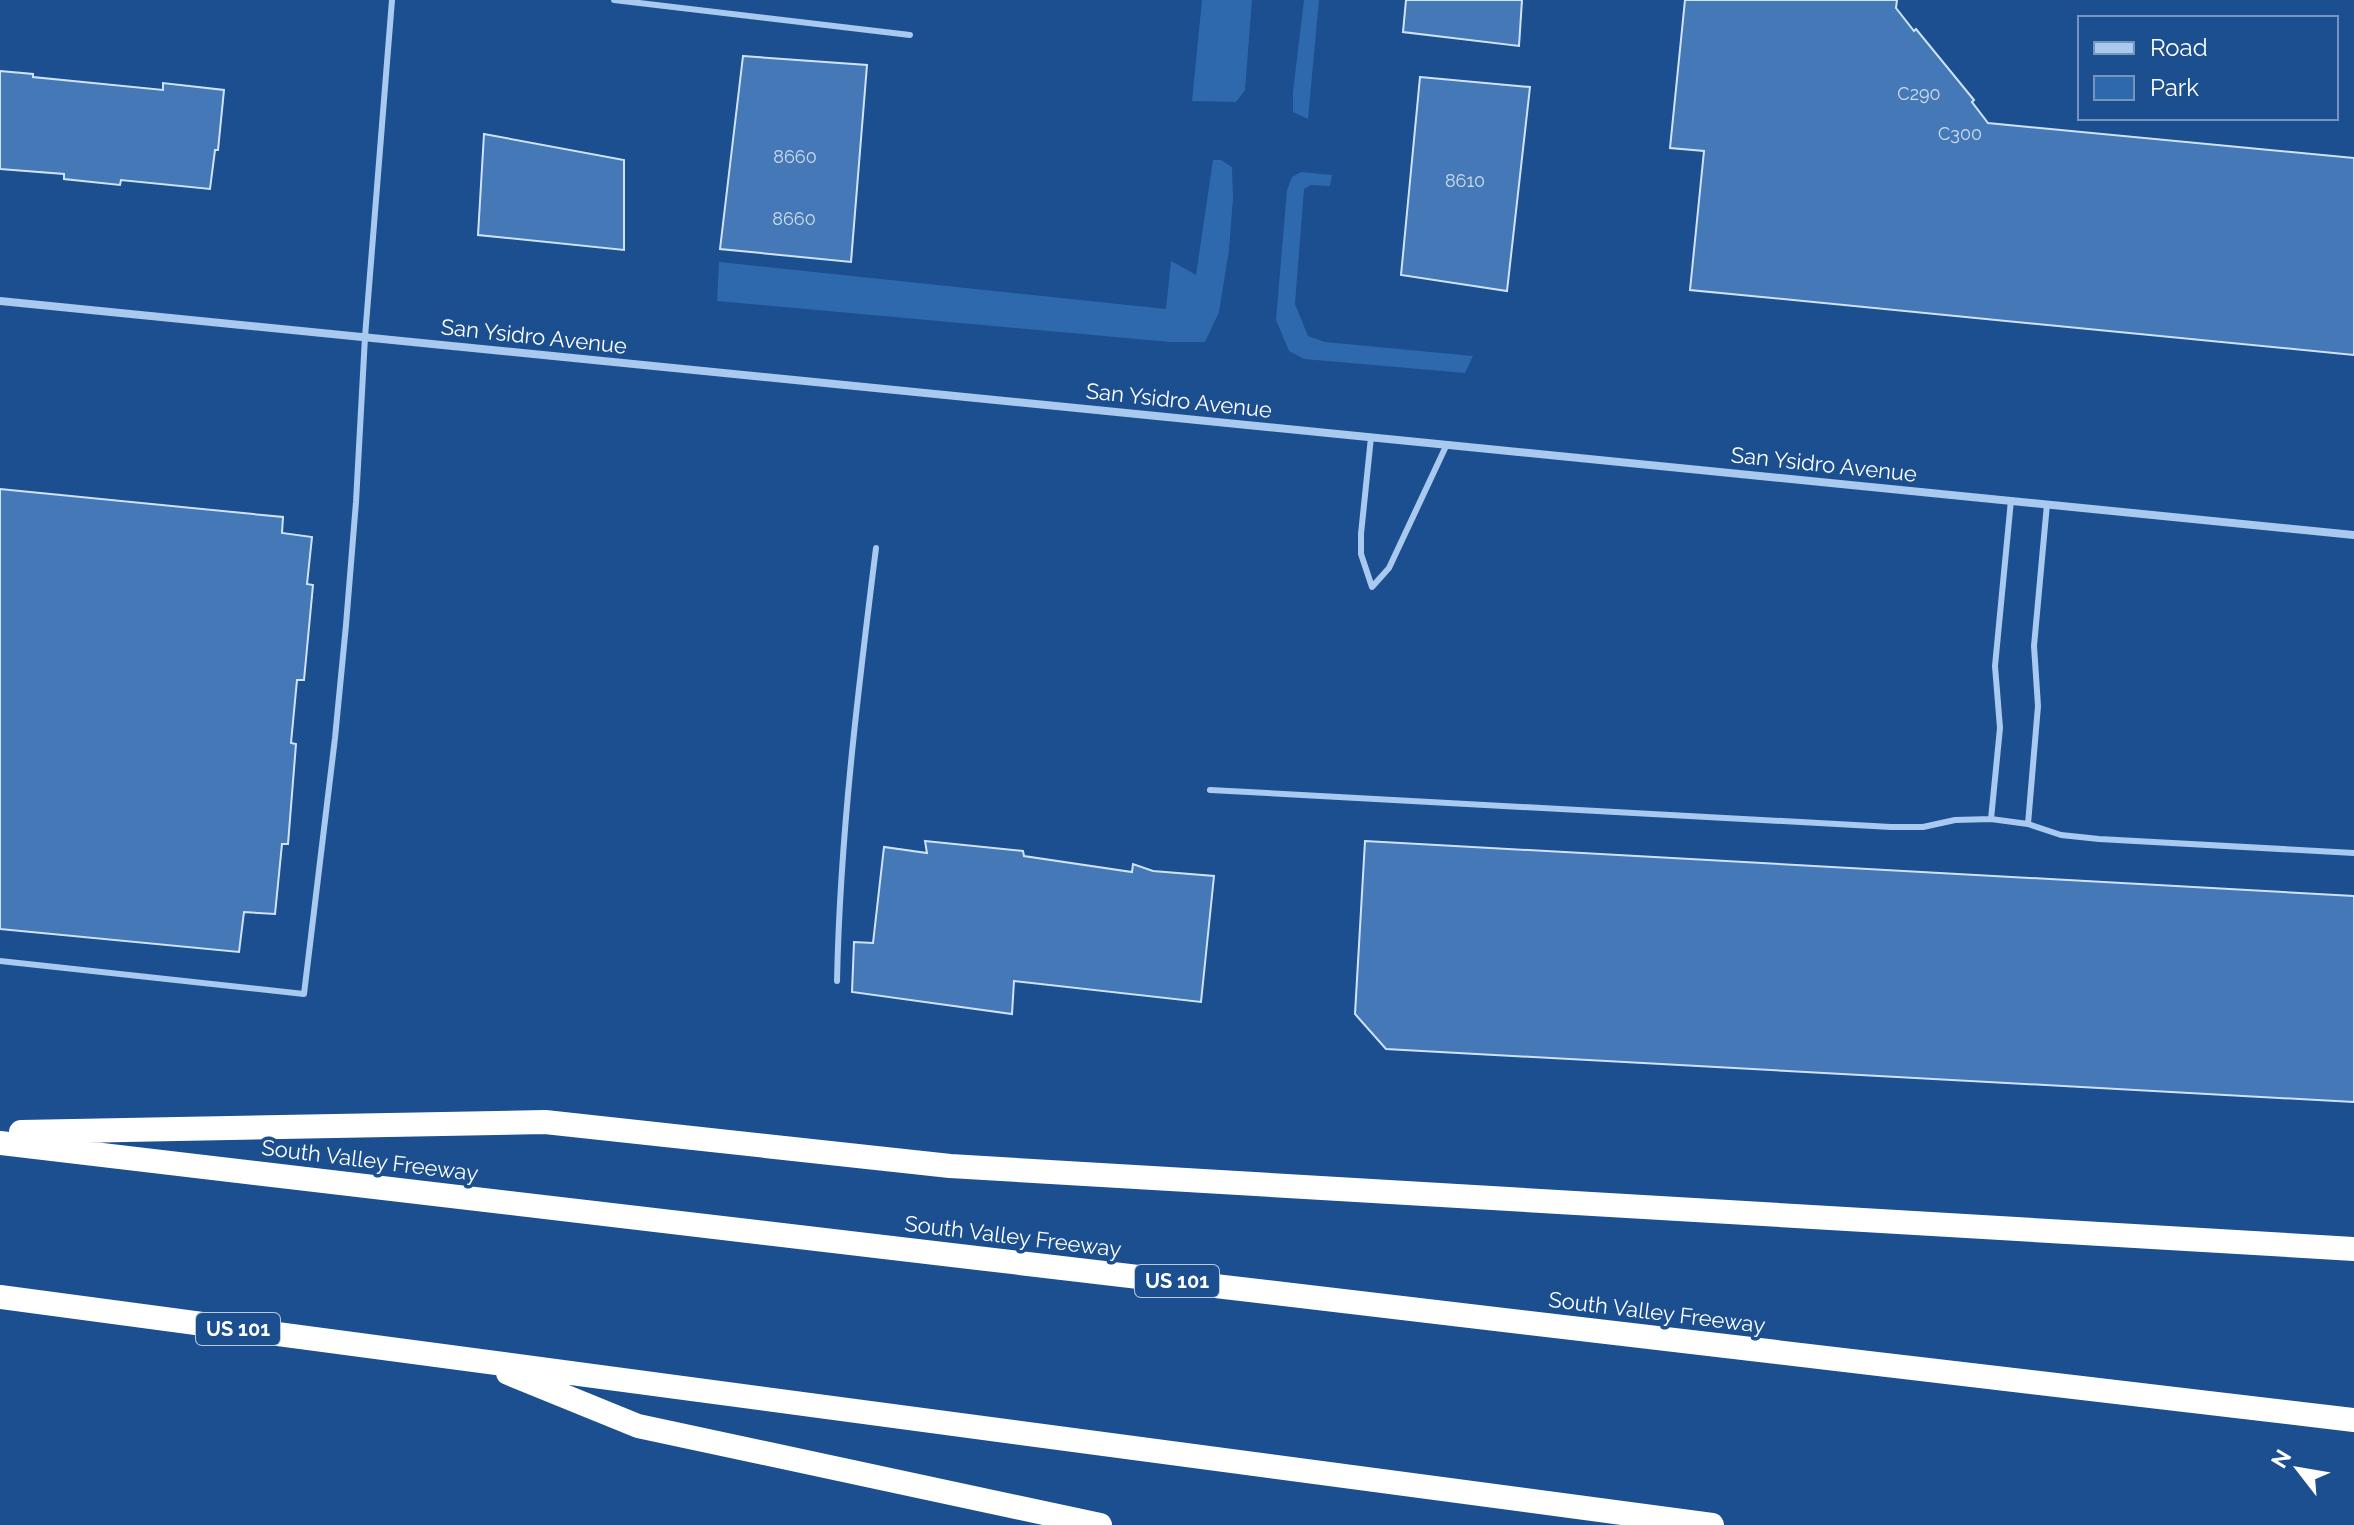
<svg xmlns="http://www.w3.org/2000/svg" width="2354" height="1525" font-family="Raleway,sans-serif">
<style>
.green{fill:#2e69ad}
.building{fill:#4478b7;stroke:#cfe3fa;stroke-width:2}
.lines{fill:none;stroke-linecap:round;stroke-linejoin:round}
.lane{stroke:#a9c9ee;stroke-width:6}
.street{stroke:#a9c9ee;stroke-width:8}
.highway{stroke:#fff;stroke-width:24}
.labels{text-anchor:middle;stroke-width:7;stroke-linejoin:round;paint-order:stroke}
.number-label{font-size:18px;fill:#d0dded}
.shield{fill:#1b4f8f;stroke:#bbcadd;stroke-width:2}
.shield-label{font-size:20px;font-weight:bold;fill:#fff}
.street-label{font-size:22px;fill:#fff;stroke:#1b4f8f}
</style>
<rect width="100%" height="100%" fill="#1b4f8f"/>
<!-- green -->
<path class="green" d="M1202 0H1252L1245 90 1236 102 1192 101Z
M1304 0H1319L1308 119 1293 112V92Z
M1213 160H1221L1232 167 1233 198 1229 250 1219 312 1205 342H1170L717 301 719 262 1166 309 1171 261 1196 275Z
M1301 172 1332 175 1330 186 1311 185 1304 189 1295 304 1308 336 1325 342 1473 356 1465 373 1304 359 1289 351 1276 320 1287 190 1292 177Z"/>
<!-- building -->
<path class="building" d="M1406 0H1522L1519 46 1403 32Z
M1685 0H1897L1896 8 1914 31 1916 29 1974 100 1972 102 1988 123 2354 158V355L1690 290 1704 151 1670 148Z
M743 56 867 65 851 262 720 249Z
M0 71 33 74V77L163 90V83L224 90 218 150H215L210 189 121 180 120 185 64 179V174L0 169Z
M1420 77 1530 87 1507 291 1401 275Z
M484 134 624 160V250L478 235Z
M0 489 283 517 282 533 312 537 307 584 313 585 304 680H297L291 743 296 744 288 844H282L275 914 244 912 239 952 0 929Z
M925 841 1023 851 1024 856 1132 872 1133 864 1153 871 1214 876 1201 1002 1014 981 1012 1014 852 992 854 942 873 943 884 847 927 853Z
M1365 841 2354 896V1102L1386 1049 1355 1014Z"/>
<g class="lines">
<!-- lane -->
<path class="lane" d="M614 0 910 35
M1371 437 1361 534V554L1372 587 1389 568 1447 444
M1210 790 1891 827H1923L1955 820 1991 819 2028 824 2061 835 2099 839 2354 853
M1991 819 2000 728 1995 666 2011 500
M2028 824 2038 706 2034 646 2047 504
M0 961 304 994 335 738 346 625 356 502 365 337 392 0
M837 981C840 836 858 691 876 548"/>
<!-- street -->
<path class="street" d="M0 301 2354 535"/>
<!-- highway -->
<path class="highway" d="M21 1132 545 1122 950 1166 2354 1249
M0 1143 2354 1420
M0 1297 1712 1525
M508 1373 638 1426 1100 1525"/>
</g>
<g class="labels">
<!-- number labels -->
<g class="number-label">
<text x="1919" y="100">C290</text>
<text x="1960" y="140">C300</text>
<text x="795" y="163">8660</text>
<text x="1465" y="187">8610</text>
<text x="794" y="225">8660</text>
</g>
<!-- shield labels -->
<g class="shield">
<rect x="1135" y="1265" width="84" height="32" rx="6"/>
<rect x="196" y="1313" width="84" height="32" rx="6"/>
</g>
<g class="shield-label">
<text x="1177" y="1288">US 101</text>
<text x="238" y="1336">US 101</text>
</g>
<!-- street labels -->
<g class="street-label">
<text transform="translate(534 336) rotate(6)" y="8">San Ysidro Avenue</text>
<text transform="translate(1179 400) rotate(6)" y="8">San Ysidro Avenue</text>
<text transform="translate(1824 464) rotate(6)" y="8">San Ysidro Avenue</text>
<text transform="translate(370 1160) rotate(7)" y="8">South Valley Freeway</text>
<text transform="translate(1013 1236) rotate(7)" y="8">South Valley Freeway</text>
<text transform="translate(1657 1312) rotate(7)" y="8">South Valley Freeway</text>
</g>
</g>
<!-- legend -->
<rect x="2078" y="16" width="260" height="104" fill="#1b4f8f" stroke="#7695bc" stroke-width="2"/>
<rect x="2094" y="42" width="40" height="12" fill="#a9c9ee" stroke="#7695bc" stroke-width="2"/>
<text x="2150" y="56" font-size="24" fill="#ffffff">Road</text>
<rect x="2094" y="76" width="40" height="24" fill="#2e69ad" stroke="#7695bc" stroke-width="2"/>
<text x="2150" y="96" font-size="24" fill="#ffffff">Park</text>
<!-- north arrow -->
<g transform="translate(2298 1469) rotate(301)" stroke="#1b4f8f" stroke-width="6" paint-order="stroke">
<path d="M0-6L14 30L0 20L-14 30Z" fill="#ffffff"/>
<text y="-12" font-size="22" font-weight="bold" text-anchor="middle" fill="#ffffff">N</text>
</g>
</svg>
